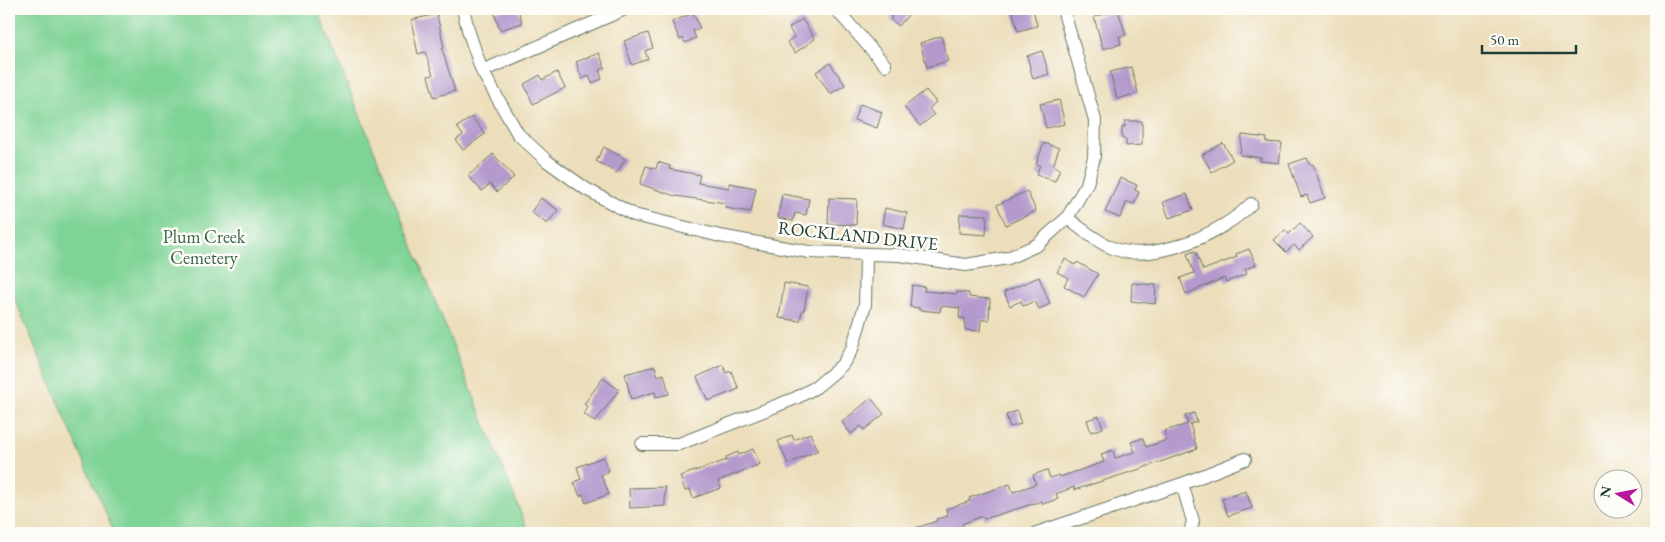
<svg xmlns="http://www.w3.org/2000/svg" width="1665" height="542" font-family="'EB Garamond',serif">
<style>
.green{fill:#7fd396;stroke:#4f8865}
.building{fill:#b499cd}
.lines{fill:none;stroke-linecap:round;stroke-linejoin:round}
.minor-casing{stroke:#677563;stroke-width:14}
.minor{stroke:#fff;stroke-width:12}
.labels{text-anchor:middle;stroke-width:5;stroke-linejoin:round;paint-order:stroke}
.street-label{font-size:18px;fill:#1f3d34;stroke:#fdfcf7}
.park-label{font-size:18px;fill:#37624c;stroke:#fdfcf7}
</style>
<rect width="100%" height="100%" fill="#fdfcf7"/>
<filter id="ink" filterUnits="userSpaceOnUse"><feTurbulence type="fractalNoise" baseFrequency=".02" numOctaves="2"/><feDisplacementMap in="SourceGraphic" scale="10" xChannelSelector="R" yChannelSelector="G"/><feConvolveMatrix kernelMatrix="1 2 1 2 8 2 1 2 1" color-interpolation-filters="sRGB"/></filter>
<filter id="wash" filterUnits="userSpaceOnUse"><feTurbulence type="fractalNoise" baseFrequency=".0096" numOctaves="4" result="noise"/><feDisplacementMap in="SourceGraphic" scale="20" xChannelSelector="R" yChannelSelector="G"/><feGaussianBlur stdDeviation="1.12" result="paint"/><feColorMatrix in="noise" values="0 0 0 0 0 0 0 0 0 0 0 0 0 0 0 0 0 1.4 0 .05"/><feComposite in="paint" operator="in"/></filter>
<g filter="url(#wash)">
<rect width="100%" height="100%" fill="#ecdebb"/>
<!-- green -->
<path class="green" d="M9 9H317L529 533H114L9 285Z"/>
<g id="blocks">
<!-- building -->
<path class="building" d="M504 9H518L522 23 500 30 494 12Z
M883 9H913L899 26 890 19 892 17Z
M1012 9H1033L1037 26 1018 31Z
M1118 10 1126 35 1119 37 1121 44 1103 49 1094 17Z
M693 13 700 28 693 31 696 38 685 43 683 38 680 40 672 22Z
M437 14 444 48 442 49 455 91 434 97 428 76 433 75 425 52 418 54 411 20Z
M802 19 815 39 795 53 787 42 794 37 789 28Z
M648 33 653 48 645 51 648 59 632 65 624 41Z
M941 36 948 61 927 67 920 43Z
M1042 51 1049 74 1033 79 1027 56Z
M599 53 605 68 599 70 602 79 592 83 589 76 582 79 576 62Z
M830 63 845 85 830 94 816 72Z
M1131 67 1138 93 1117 99 1110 72Z
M557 72 565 88 533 104 524 84 540 75 542 80Z
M926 90 936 102 929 109 934 115 920 126 904 107Z
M1059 100 1065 124 1046 128 1040 104Z
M860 104 882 112 877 128 854 120Z
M472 117 485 134 463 150 456 140 463 135 457 127Z
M1125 121H1142V145L1126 146V139H1122V127H1125Z
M1242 135 1267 138 1266 142 1282 143 1279 163 1260 161 1261 158 1240 155Z
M1044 143 1059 148 1053 166 1060 169 1055 181 1036 175 1040 165 1036 164Z
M1223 143 1233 160 1212 172 1202 155Z
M604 147 625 159 617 173 596 161Z
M493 154 514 177 497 192 490 184 482 191 468 176Z
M1307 158 1310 165 1313 164 1325 198 1310 203 1307 195 1301 197 1289 164Z
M658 162 670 166 669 169 700 175 698 183 729 188V183L756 188 751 212 725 208 726 203 675 196 640 184 646 166 656 169Z
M1120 178 1137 185 1135 190 1139 192 1134 204 1127 202 1120 218 1105 212Z
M1027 191 1036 211 1006 225 997 205Z
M782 194 809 199 806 215 795 213 793 221 778 218Z
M1187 194 1193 210 1169 218 1163 202Z
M541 198 558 210 547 224 531 212Z
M829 198 857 199 856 225 828 224Z
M885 208 907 213 904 229 882 224Z
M960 214 987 215 986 235 959 233Z
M1300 223 1313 237 1299 250 1294 245 1286 252 1274 240 1285 230 1289 234Z
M1249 249 1256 265 1245 269 1247 274 1226 282 1224 278 1186 294 1180 278 1194 273 1187 254 1195 251 1203 270 1237 257 1236 254Z
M1065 259 1075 265 1077 262 1098 274 1084 297 1064 286 1068 278 1057 272Z
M1039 277 1050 304 1039 309 1035 301 1023 306 1021 301 1010 306 1004 292Z
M784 283 808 287 804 310H802L800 321 779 318Z
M1132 283 1156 285 1155 304 1131 301Z
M912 285 925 287 924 291 957 294V292L969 293V297L990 299 989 320H981L980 331 965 330V318H959L960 308 941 306 940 312 919 310V308L910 307Z
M723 365 726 373 731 371 739 389 708 401 697 377Z
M655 366 658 376 664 374 669 394 656 397 655 392 631 399 625 374Z
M603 378 619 390 595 422 584 414 588 407 584 404Z
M871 398 884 414 864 430 861 426 851 434 842 422Z
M1017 411 1021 424 1010 427 1006 415Z
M1194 413 1197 422 1190 424 1197 449 1140 469 1074 490V487L1056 494 1058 499 1043 504 1042 501 984 519 983 516 962 524 963 528 946 533H906V531L937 521 936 519 948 516 946 509 970 501 969 498 1010 484 1013 492 1036 484 1033 475 1047 470 1050 478 1059 475 1060 477 1104 462 1101 454 1113 450 1115 458 1135 452 1131 442 1143 438 1146 447 1167 440 1164 431 1188 424 1185 416Z
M1099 416 1103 428 1091 432 1087 420Z
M810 433 818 450 788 464 778 441 792 435 794 440Z
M753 449 760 464 718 481 721 488 693 498 690 489 685 491 680 476 727 460 726 457 738 452 739 455Z
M603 457 609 471 601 475 609 494 586 503 583 494 580 496 574 482 581 479 577 467Z
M665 487V506L630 508 629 488Z
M1246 491 1252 508 1228 516 1222 499Z"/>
</g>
</g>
<g filter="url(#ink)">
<use href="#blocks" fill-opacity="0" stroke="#677563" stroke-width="1"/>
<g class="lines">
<!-- minor casing -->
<g class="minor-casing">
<path id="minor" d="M463 9 469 33 482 71 518 134 547 161 586 189 634 215 720 236 809 252 900 255 966 265 1008 258 1037 245 1067 218 1087 184 1094 157 1095 120 1063 9
M836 9 885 65
M482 71 625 9
M1067 218C1082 229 1098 243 1115 249 1156 263 1223 233 1251 204
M642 444H679L796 398 816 387 833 373 842 365 852 349 865 305 866 254
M1182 484 1193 521 1190 533
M1037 533 1182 484 1245 459"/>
</g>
<!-- minor -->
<use href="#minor" class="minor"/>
</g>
</g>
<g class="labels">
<!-- street labels -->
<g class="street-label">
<text transform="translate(858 236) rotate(6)" y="6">ROCKLAND DRIVE</text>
</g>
<!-- park labels -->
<g class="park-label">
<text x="204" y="243">Plum Creek<tspan x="204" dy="21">Cemetery</tspan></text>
</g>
</g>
<!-- margin -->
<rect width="1665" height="542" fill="none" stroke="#fdfcf7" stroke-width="30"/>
<!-- north arrow -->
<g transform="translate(1618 494) rotate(280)"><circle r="24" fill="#fdfcf7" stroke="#a4b0a9"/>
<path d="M0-4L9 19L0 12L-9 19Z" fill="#b5179e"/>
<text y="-8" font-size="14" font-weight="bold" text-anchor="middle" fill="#1f3d34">N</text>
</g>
<!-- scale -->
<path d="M1482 45v8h94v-8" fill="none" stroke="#1f3d34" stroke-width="2.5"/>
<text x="1490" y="45" font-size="15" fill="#1f3d34" stroke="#fdfcf7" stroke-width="4" paint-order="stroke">50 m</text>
</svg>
